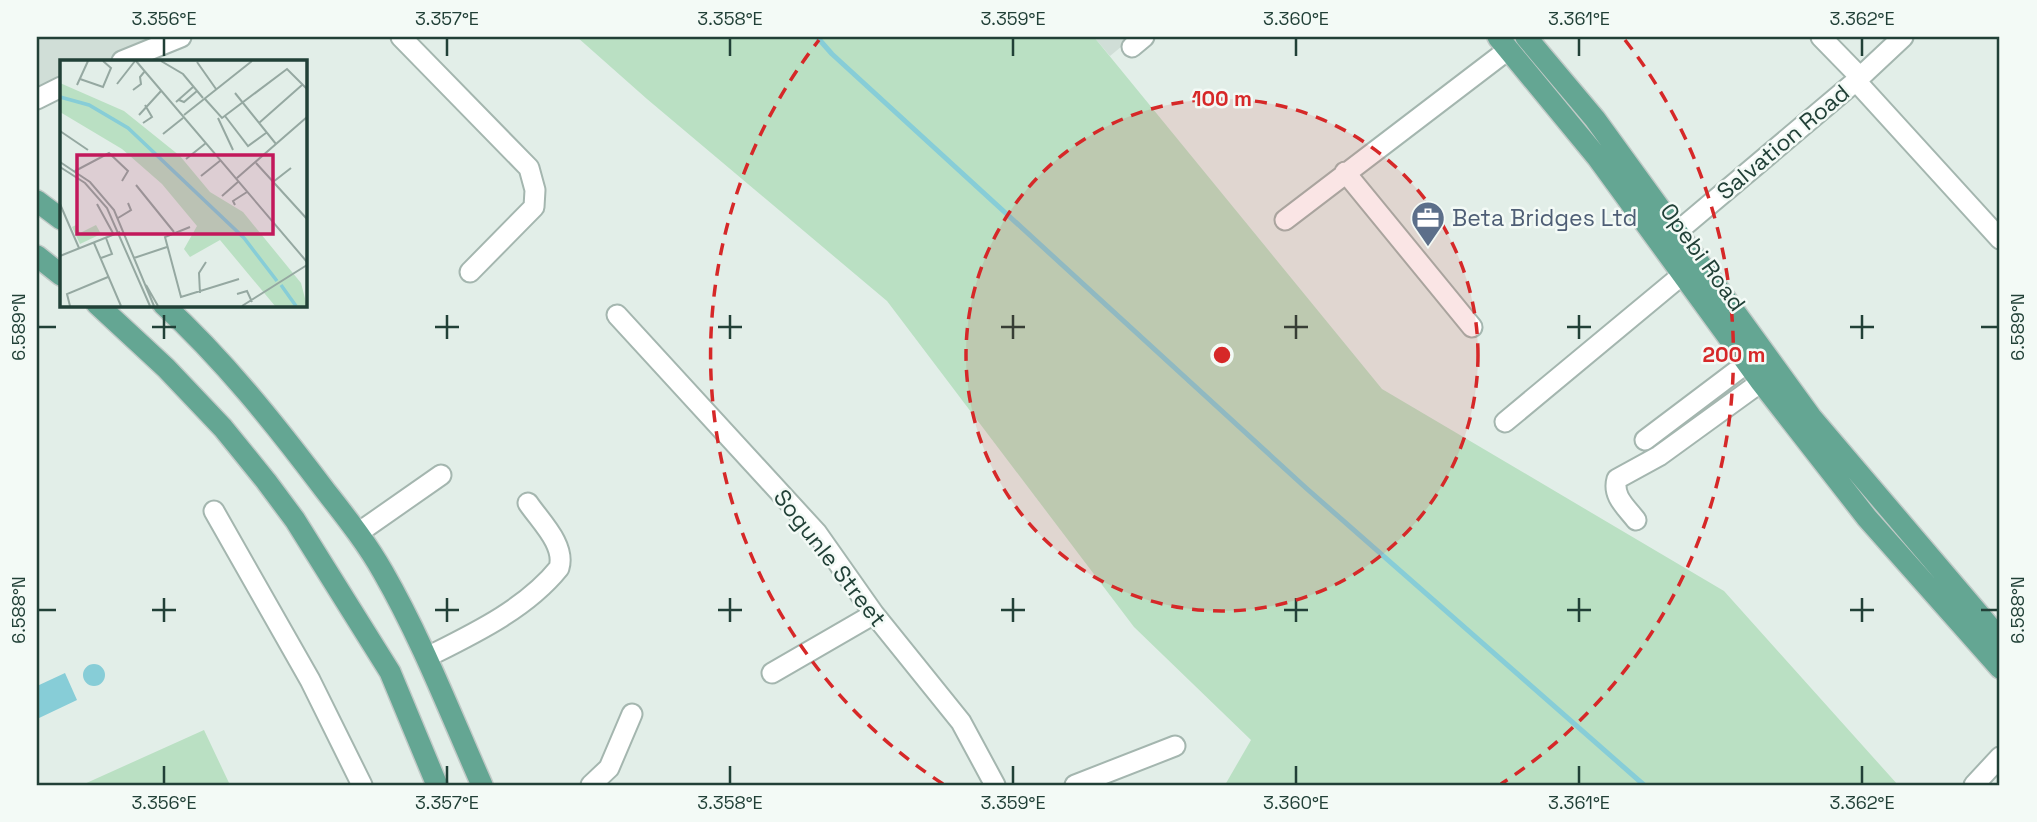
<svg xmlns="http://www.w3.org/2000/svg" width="2037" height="822" font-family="'Space Grotesk',sans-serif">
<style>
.built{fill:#d0ded7}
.green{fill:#bae0c3}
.water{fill:#87cdd7}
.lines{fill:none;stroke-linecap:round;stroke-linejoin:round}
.stream{stroke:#87cdd7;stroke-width:5}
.minor-casing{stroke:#a4b6af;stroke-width:23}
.major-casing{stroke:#c1cac7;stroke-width:24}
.minor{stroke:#fff;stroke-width:19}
.major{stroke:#64a693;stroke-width:21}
.ticks{fill:none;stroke:#214037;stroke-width:2.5}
.ring{fill:none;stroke:#d62828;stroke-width:3.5;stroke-dasharray:12 9}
.labels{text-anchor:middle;stroke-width:5;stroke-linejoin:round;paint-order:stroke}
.street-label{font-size:23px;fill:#214037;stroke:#f3faf6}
.service-label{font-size:23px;fill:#4e5e75;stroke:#f3faf6;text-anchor:start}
.inset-river{fill:none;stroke:#87cdd7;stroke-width:3.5}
.inset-road{fill:none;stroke:#95a8a1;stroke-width:2}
.view{fill:#c2185b;fill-opacity:0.15;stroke:#c2185b;stroke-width:3.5}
.inset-edge{fill:none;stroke:#214037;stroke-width:3.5}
.centre{fill:#d62828;stroke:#f3faf6;stroke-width:3.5}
.ring-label{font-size:21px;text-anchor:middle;font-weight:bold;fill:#d62828;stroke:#f3faf6;stroke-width:5;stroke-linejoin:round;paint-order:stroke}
.neatline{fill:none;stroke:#214037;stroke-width:2.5}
.ticks-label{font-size:18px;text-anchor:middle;fill:#214037}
</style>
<rect width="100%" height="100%" fill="#e2eee8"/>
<!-- built -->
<path class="built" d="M37 37H162L105 61H61V80L37 91Z
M1094 37H1133L1110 56Z"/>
<!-- green -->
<path class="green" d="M577 37H1094L1382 389 1724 591 1898 785H1225L1251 740 1134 627 887 301 647 99Z
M204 730 230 785H82Z"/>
<!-- water -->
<path class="water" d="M83 675a11 11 0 1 1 22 0a11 11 0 1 1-22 0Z
M65 673 77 700 37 719V686Z"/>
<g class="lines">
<!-- stream -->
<path class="stream" d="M817 37 832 54 1306 488 1644 785"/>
<!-- minor casing -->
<g class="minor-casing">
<path id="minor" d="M401 37 529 168 535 190 534 207 470 272
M1821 37 1860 77
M1132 47 1144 37
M122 61 181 37
M1856 81 2000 239
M37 99 61 87
M1345 172 1472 327
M1285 220 1509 49
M1664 241 1677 232 1856 81 1903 37
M617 315 817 533 874 614 961 722 995 785
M1505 422 1682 275
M1645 440 1747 363
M214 511 310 680 362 785
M1636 520C1626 507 1612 496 1617 479L1659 456 1761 382
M358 533 441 475
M427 657C473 634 526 609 559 568 566 545 540 521 528 503
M772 673 874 614
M591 785 609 768 632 714
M1075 785 1175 746
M1974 785 2000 757"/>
</g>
<!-- major casing -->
<g class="major-casing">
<path id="major" d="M1498 37 1597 157 1761 382 1867 518 2000 668
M1526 37 1595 119 1811 417 2000 639
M37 201 61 219
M37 256 61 275
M97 304 166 368 223 428 266 481 295 520 390 672 437 785
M163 304C223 359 275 424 324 489 345 516 366 542 383 572 422 640 450 713 482 785"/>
</g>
<!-- minor -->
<use href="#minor" class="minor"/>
<!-- major -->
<use href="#major" class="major"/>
</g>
<!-- ticks -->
<path class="ticks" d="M164 38V56M447 38V56M730 38V56M1013 38V56M1296 38V56M1579 38V56M1862 38V56M164 315V339M447 315V339M730 315V339M1013 315V339M1296 315V339M1579 315V339M1862 315V339M38 327H56M152 327H176M435 327H459M718 327H742M1001 327H1025M1284 327H1308M1567 327H1591M1850 327H1874M1981 327H1998M164 598V622M447 598V622M730 598V622M1013 598V622M1296 598V622M1579 598V622M1862 598V622M38 610H56M152 610H176M435 610H459M718 610H742M1001 610H1025M1284 610H1308M1567 610H1591M1850 610H1874M1981 610H1998M164 766V784M447 766V784M730 766V784M1013 766V784M1296 766V784M1579 766V784M1862 766V784"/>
<!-- distance rings -->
<circle cx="1222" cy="355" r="256" fill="#d62828" fill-opacity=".12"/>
<g class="ring">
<circle cx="1222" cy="355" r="256"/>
<path d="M943 784A512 512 0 0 1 819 40M1625 40A512 512 0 0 1 1501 784"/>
</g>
<!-- icons -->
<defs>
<g id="office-pin" transform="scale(1.75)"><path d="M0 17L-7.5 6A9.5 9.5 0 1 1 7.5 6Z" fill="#5c6f8a" stroke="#f3faf6"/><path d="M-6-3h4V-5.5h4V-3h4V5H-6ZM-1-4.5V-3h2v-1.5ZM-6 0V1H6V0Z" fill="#fff"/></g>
</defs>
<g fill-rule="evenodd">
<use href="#office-pin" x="1428" y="218"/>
</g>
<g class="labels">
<!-- street labels -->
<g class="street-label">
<text transform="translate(1783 142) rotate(-40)" y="8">Salvation Road</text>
<text transform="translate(1703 257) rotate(54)" y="8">Opebi Road</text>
<text transform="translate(830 558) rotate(52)" y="8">Sogunle Street</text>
</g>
<!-- service labels -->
<g class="service-label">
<text x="1452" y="226">Beta Bridges Ltd</text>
</g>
</g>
<!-- overview -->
<g transform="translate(60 60)">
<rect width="247" height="247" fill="#e2eee8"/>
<path d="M0 23 64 51 120 96 150 132 183 152 241 223 247 246H215L160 180 130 197 124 189 137 166 102 124 62 89 0 52ZM16 165 20 173 36 165 41 174 20 184 12 167Z" fill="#bae0c3"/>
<path class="inset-river" d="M0 37 29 45 68 68 184 178 217 221M221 225 236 246"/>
<path class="inset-road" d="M76 1 247 202M101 1 123 14 143 38M137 2 156 29M20 19 43 27 51 8 43 1M57 24 75 1M17 25 28 1M73 30 81 24 80 17 85 11M175 33 216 84M145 39 162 58 227 9 247 29M119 40 124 42 137 31M116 42 133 27M79 55 101 31M124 55 192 1M165 56 188 86 206 73M158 58 173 90M83 63 92 57 85 45M199 63 242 25M0 71 28 90M103 74 123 58M126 99 146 83M0 102 30 122 54 150 94 246M196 103 247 159M0 107 25 123 47 148 90 246M15 111 49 93 68 111 62 121M141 116 161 100M177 118 247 57M213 122 231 108M76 125 114 172M162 136 179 121M0 144 19 188M37 144 54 175M175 145 173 141 187 132M58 158 71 150 68 143M130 167 105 177 121 237 179 219M34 183 61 246M0 196 60 172M41 198 52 194 46 178M74 198 107 187M86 225 98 246M140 233 139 213 146 202M177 234 187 231 192 242M10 246 7 234 48 217M182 246 247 205"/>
<path class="view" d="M17 95H213V174H17Z"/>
<rect width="247" height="247" class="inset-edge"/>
</g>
<circle cx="1222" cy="355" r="10" class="centre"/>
<g class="ring-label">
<text x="1222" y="106">100 m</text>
<text x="1734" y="362">200 m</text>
</g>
<!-- border -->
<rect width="2037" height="822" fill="none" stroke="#f3faf6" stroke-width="77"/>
<rect x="38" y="38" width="1960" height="746" class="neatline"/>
<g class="ticks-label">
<text x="164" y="25">3.356°E</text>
<text x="447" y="25">3.357°E</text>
<text x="730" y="25">3.358°E</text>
<text x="1013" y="25">3.359°E</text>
<text x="1296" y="25">3.360°E</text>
<text x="1579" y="25">3.361°E</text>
<text x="1862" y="25">3.362°E</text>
<text transform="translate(19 327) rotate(-90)" y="6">6.589°N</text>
<text transform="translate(2018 327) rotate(-90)" y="6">6.589°N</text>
<text transform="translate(19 610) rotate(-90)" y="6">6.588°N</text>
<text transform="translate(2018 610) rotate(-90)" y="6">6.588°N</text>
<text x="164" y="809">3.356°E</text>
<text x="447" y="809">3.357°E</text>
<text x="730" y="809">3.358°E</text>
<text x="1013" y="809">3.359°E</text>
<text x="1296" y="809">3.360°E</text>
<text x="1579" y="809">3.361°E</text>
<text x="1862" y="809">3.362°E</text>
</g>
</svg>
